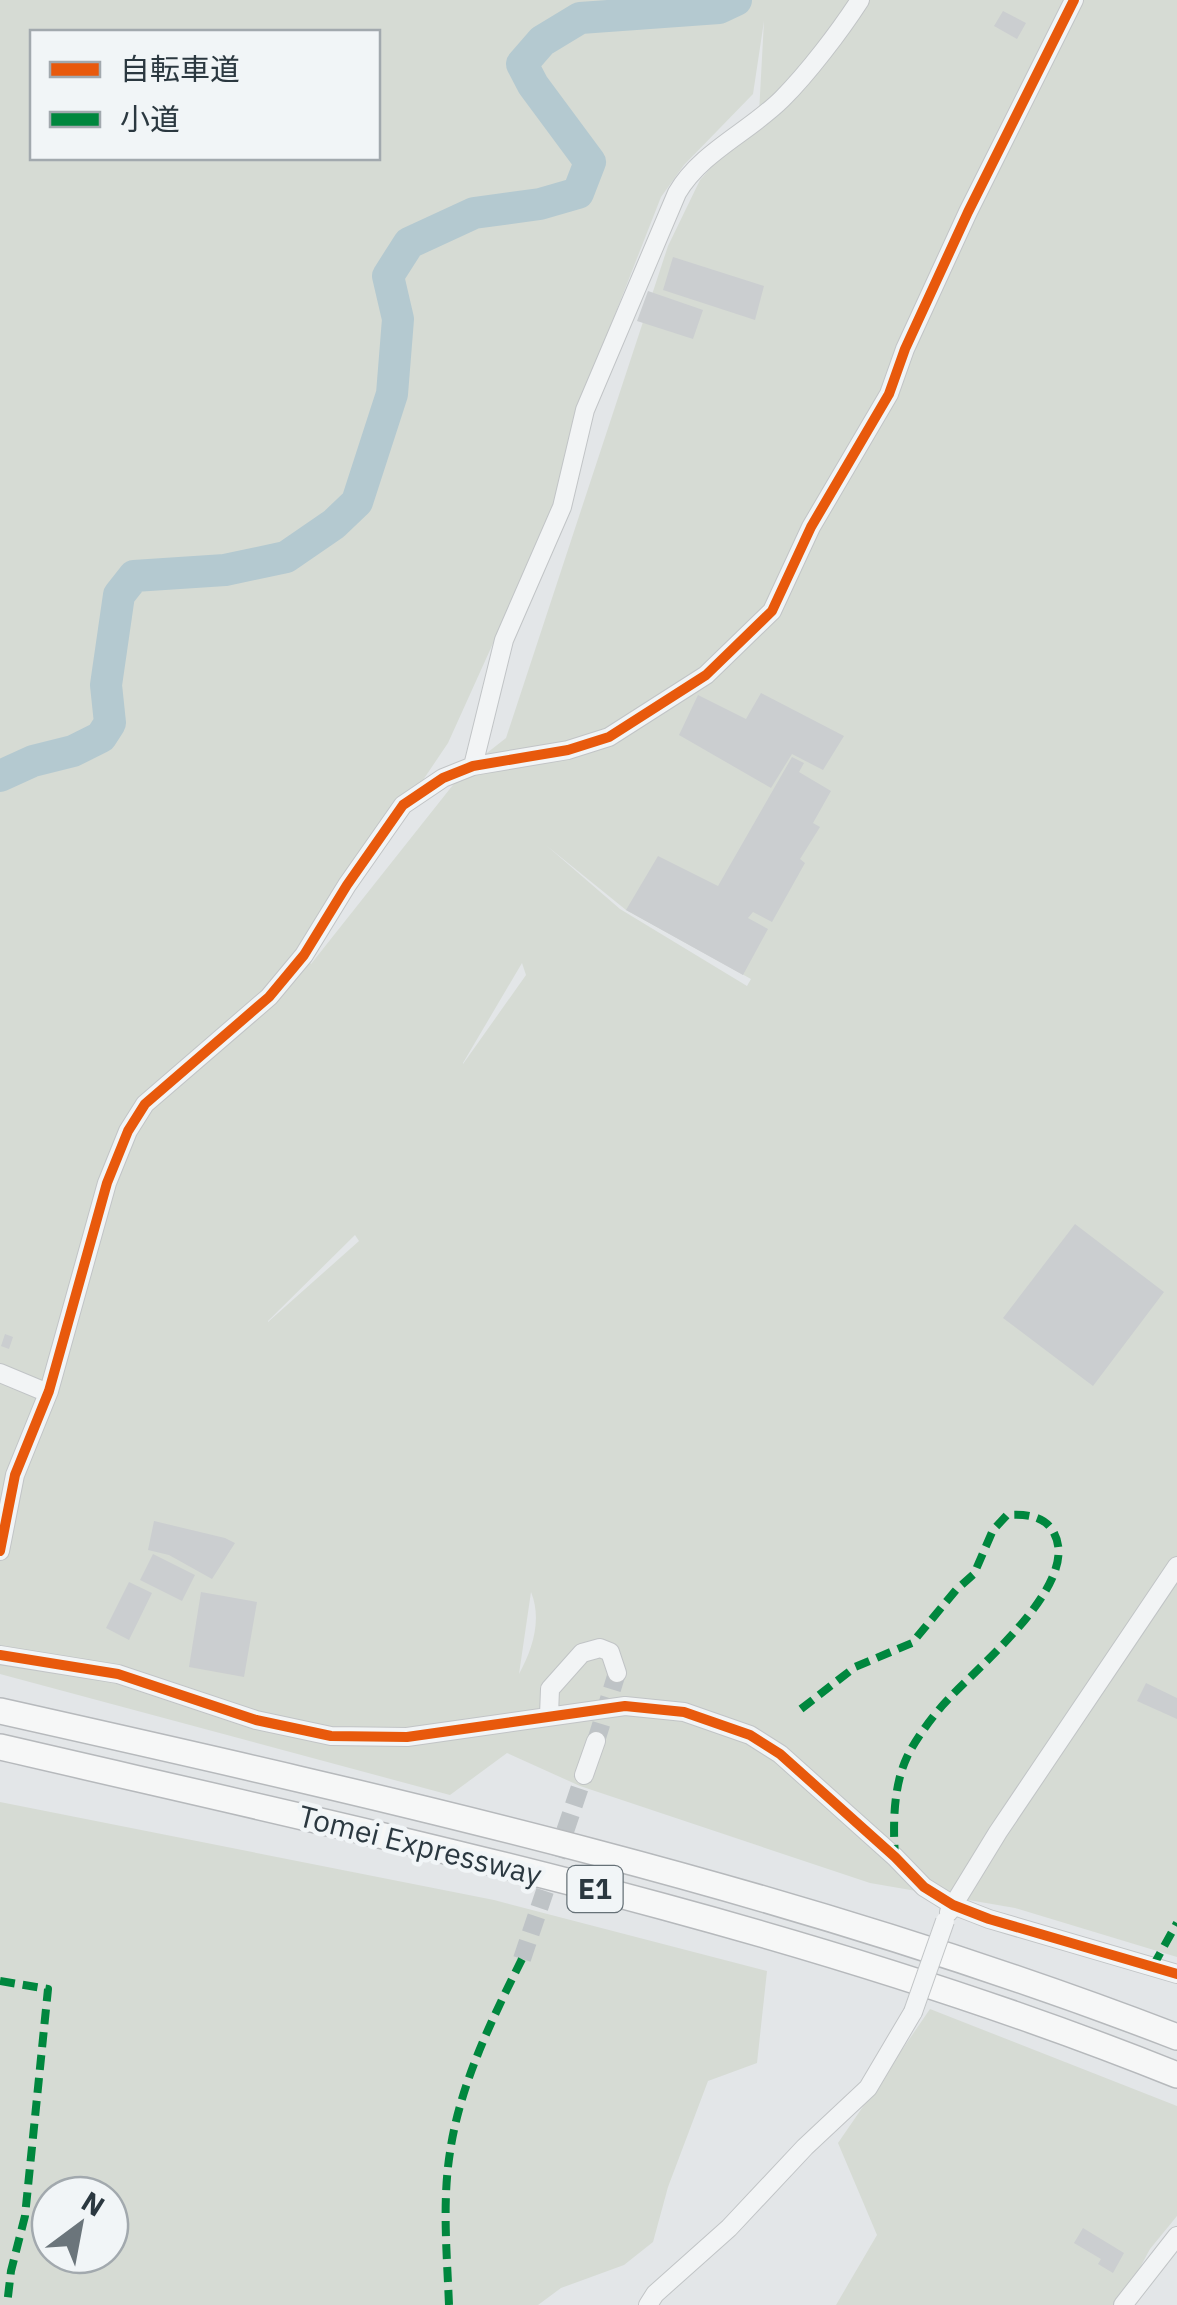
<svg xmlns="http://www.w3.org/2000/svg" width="1177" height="2305" font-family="'IBM Plex Sans','Noto Sans JP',sans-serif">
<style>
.green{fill:#d6dbd4;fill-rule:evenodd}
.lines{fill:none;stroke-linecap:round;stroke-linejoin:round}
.river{stroke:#b4c9d0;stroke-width:32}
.building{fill:#cbced0}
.minor-tunnel{stroke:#bec3c6;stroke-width:18;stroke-dasharray:18 9;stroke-linecap:butt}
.minor-casing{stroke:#c1c4c6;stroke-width:20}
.highway-casing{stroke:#b6b9bc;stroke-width:28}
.minor{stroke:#f2f4f5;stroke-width:18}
.highway{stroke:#f6f7f7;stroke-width:25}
.minor-bridge-casing{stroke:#c1c4c6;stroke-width:20;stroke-linecap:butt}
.minor-bridge{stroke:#f2f4f5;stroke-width:18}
.quiet{stroke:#00873e;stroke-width:8;stroke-dasharray:15 8;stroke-linecap:butt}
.cycleway-casing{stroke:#f1f5f7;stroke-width:16}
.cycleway{stroke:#e8590c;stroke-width:10}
.labels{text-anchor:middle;stroke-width:9;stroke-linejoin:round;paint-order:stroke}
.shield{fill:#f1f5f7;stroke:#667177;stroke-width:2.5}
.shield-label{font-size:28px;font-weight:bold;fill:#2b3840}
.street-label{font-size:30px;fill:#2b3840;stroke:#f1f5f7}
</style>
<rect width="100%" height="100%" fill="#e3e6e8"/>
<!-- green -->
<path class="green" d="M0 0H1177V1957L1015 1908 870 1883 580 1786 507 1753 450 1795 0 1674ZM764 21 759 113 700 180 668 246 506 738 464 771 311 964 305 955 448 743 550 517 576 414 661 197 684 165 753 94ZM32 32H378V158H32ZM547 846 626 910 751 979 747 986 620 909ZM522 963 526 975 463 1064V1063ZM355 1235 359 1241 268 1322V1321ZM531 1592C542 1619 533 1649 519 1674Z
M0 1802 494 1900 767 1971 757 2063 708 2081 668 2187 653 2242 624 2265 561 2288 538 2305H0ZM50 2195H110V2255H50Z
M930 2009 1177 2106V2216L1150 2249 1120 2305H836L877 2235 838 2143Z"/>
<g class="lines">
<!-- river -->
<path class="river" d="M0 776 33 761 73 751 101 737 110 723 106 685 119 595 134 576 225 570 286 557 334 524 357 502 392 394 398 319 388 276 409 243 474 213 540 204 578 193 590 162 533 85 522 64 542 41 580 18 719 8 736 0"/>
</g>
<!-- building -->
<path class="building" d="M1003 11 1026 23 1017 39 994 26Z
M673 257 764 286 755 320 663 290Z
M648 291 703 310 693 339 637 321Z
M761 693 844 736 823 770 792 754 771 788 679 735 698 695 746 719Z
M792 757 804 763 799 772 831 791 813 823 820 827 800 859 805 863 772 922 753 912 748 918 768 929 743 975 626 910 658 856 718 886Z
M1075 1224 1164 1292 1093 1386 1003 1318Z
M5 1334 13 1337 9 1349 1 1346Z
M154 1521 225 1538 235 1543 212 1579 169 1555 148 1550Z
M153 1554 195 1575 182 1601 140 1580Z
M129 1582 152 1593 129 1640 106 1628Z
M201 1592 257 1602 244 1677 189 1667Z
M1146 1683 1177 1698V1719L1137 1701Z
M1083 2228 1124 2253 1113 2273 1098 2264 1101 2259 1074 2243Z"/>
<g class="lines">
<!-- minor-tunnel -->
<path class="minor-tunnel" d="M596 1741 617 1673
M522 1959 584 1775"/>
<!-- minor casing -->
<g class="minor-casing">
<path id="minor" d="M473 766 504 640 562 507 585 410 677 193C701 152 749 132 782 99 808 73 840 31 860 0
M0 1373 48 1393
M0 1551 15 1475 49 1391 107 1183 128 1131 145 1104 269 997 304 955 347 885 403 805 443 778 473 766 568 750 609 737 706 675 772 611 811 527 889 394 905 349 968 212 1074 0
M0 1655 118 1674 256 1720 331 1736 407 1737 625 1706 684 1712 750 1735 780 1754 895 1857 924 1887 953 1905 989 1919 1177 1974
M549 1715 550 1689 582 1653 600 1648 610 1652 617 1673
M584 1775 596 1741
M949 1912 998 1832 1177 1566
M648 2305 655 2294 729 2228 805 2147 868 2088 913 2012
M1123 2305 1177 2236"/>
</g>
<!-- highway casing -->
<g class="highway-casing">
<path id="highway" d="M0 1711C397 1800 796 1890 1177 2037
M0 1747C396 1839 799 1923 1177 2075"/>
</g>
<!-- minor -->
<use href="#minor" class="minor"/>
<!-- highway -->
<use href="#highway" class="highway"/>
<!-- minor-bridge casing -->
<g class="minor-bridge-casing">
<path id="minor-bridge" d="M913 2012 945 1921"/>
</g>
<!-- minor-bridge -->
<use href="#minor-bridge" class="minor-bridge"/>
<!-- quiet -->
<path class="quiet" d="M801 1709 855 1667 912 1643 956 1590 974 1574 993 1530 1007 1515C1025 1514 1045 1515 1054 1533 1082 1585 973 1670 942 1706 930 1720 915 1740 907 1757 893 1787 893 1825 895 1857
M1153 1966 1177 1923
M0 1981 48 1989 25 2216 11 2271 7 2305
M449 2305C447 2254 442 2202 450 2152 460 2084 492 2019 522 1959"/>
<!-- cycleway casing -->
<g class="cycleway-casing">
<path id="cycleway" d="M0 1551 15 1475 49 1391 107 1183 128 1131 145 1104 269 997 304 955 347 885 403 805 443 778 473 766 568 750 609 737 706 675 772 611 811 527 889 394 905 349 968 212 1074 0
M0 1655 118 1674 256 1720 331 1736 407 1737 625 1706 684 1712 750 1735 780 1754 895 1857 924 1887 953 1905 989 1919 1177 1974"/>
</g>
<!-- cycleway -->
<use href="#cycleway" class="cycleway"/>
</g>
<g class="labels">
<!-- shield labels -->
<rect class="shield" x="567.5" y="1866" width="55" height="46" rx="8"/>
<g class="shield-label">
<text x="595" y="1899">E1</text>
</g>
<!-- street labels -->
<g class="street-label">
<text transform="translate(420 1846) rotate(14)" y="10">Tomei Expressway</text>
</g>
</g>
<!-- legend -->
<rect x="30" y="30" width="350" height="130" fill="#f1f5f7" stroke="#a2a9ae" stroke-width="2.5"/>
<rect x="50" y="62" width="50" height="15" fill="#e8590c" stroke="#a2a9ae" stroke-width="2.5"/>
<text x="120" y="80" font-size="30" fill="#2b3840">自転車道</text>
<rect x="50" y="112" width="50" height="15" fill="#00873e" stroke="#a2a9ae" stroke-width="2.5"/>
<text x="120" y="130" font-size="30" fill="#2b3840">小道</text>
<!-- north arrow -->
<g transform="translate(80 2225) rotate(32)"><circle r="48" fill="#f1f5f7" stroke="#a2a9ae" stroke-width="2.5"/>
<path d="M0-8L18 38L0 25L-18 38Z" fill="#6b757b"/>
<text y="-15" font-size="28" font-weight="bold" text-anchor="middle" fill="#2b3840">N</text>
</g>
</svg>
